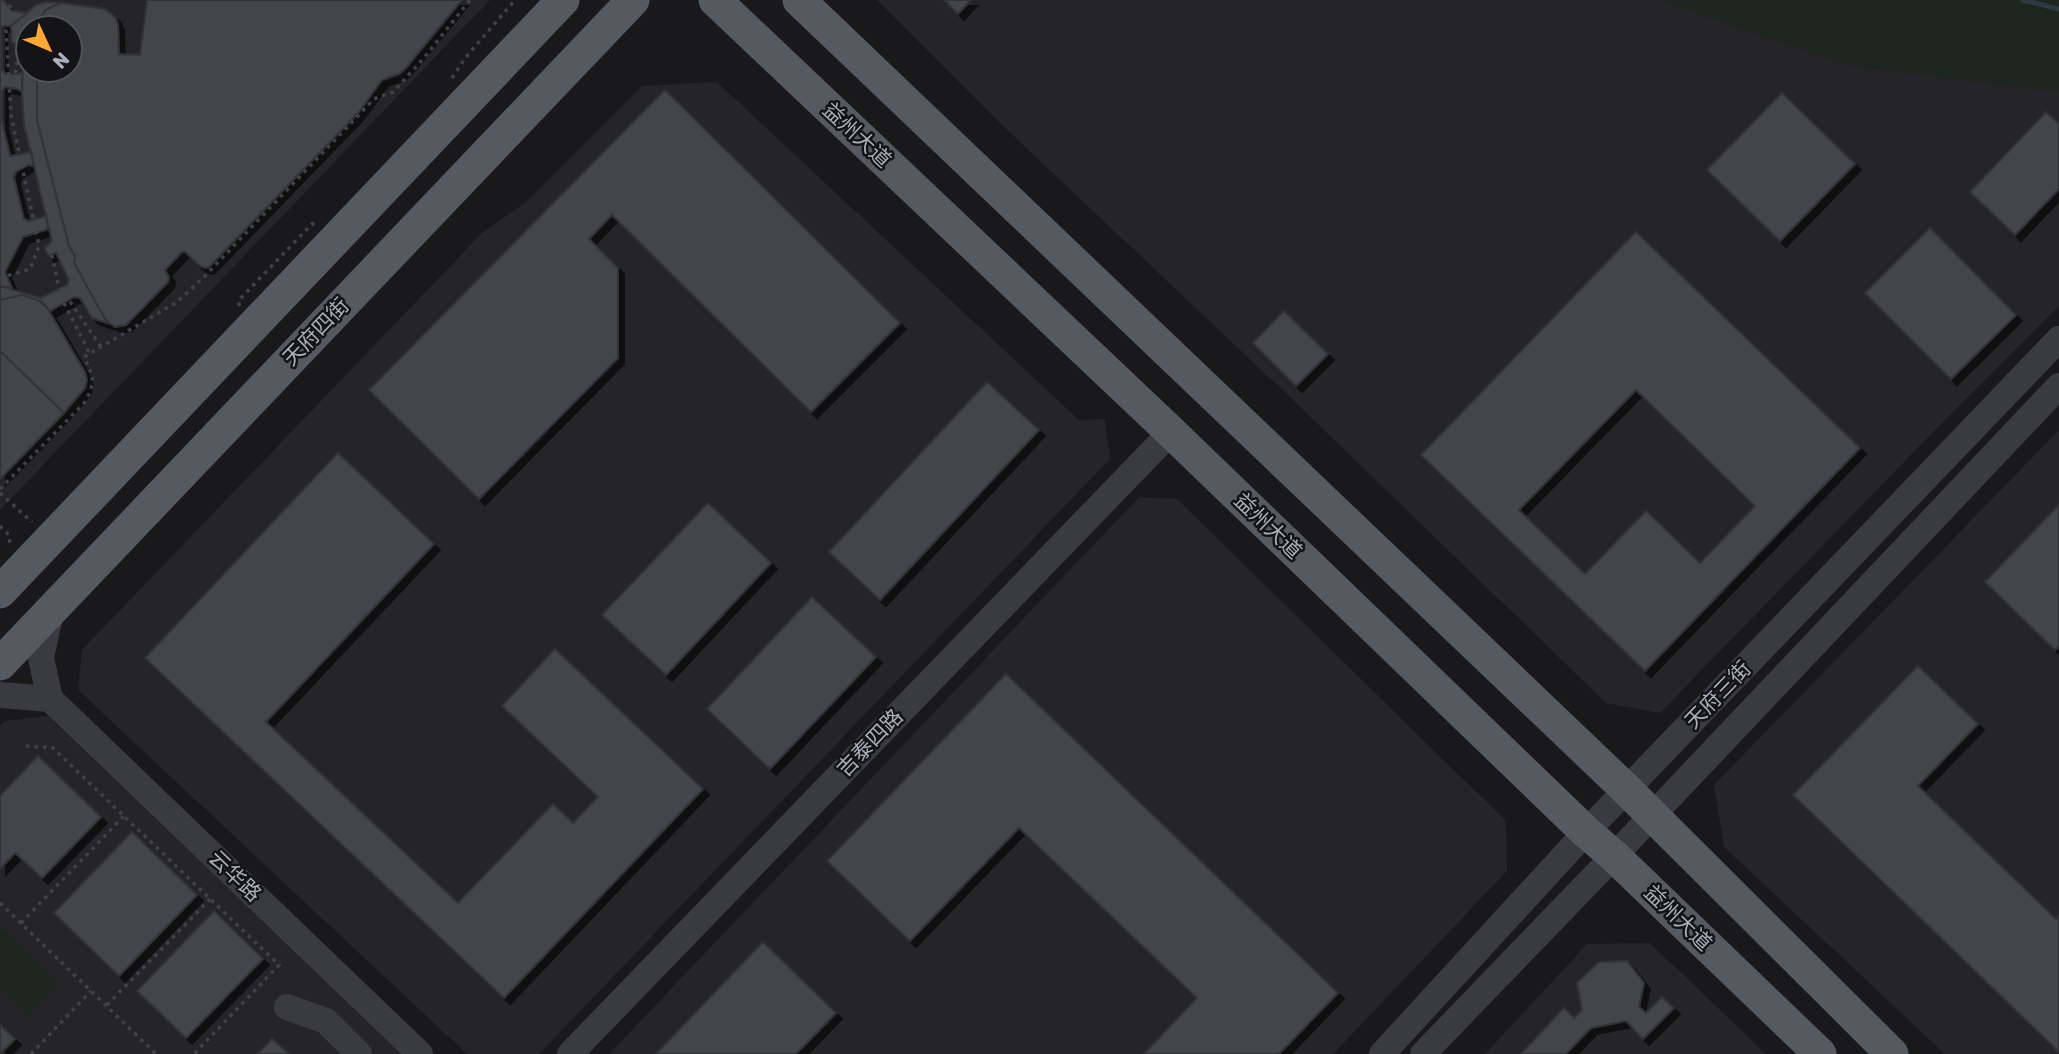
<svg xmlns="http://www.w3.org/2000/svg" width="2059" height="1054" font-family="Rubik,'Noto Sans SC',sans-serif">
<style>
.built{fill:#252529;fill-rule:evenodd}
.green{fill:#1e271f}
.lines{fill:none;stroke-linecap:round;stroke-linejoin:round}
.stream{stroke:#2d3a41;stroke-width:5}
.building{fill:#434449;stroke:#333338;stroke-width:2;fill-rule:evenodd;filter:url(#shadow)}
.path{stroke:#3f4348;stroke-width:3.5;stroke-dasharray:3.5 5;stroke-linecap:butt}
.minor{stroke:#3a3b41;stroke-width:26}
.major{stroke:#555960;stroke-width:33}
.labels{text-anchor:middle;stroke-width:5;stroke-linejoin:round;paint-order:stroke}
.street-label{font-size:21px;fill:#aab1bc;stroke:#141417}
</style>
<defs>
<filter id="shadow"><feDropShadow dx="6" dy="6" stdDeviation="0" flood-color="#0009"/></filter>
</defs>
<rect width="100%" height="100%" fill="#19191c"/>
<!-- built -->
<path class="built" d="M0 0H490L0 510ZM28 28H70V70H28Z
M877 0H1660L1846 65 2059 92V306L1937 428 1660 713 1606 703 1293 400 1002 125Z
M717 82 1079 420 1105 419 1110 459 539 1054H467L78 690 82 650 483 232 525 203 642 86Z
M2059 430V1054H1945L1724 847 1714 785Z
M1139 497 1177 499 1506 821 1507 871 1333 1054H609Z
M48 716 403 1054H0V726L5 721Z
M1650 943 1766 1054H1485L1587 944Z"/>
<!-- green -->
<path class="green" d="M1660 0H2059V92L1846 65Z
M0 927 60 985 30 1016 0 988Z"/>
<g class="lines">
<!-- stream -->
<path class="stream" d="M2023 0 2059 9"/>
</g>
<!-- building -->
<path class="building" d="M0 0H3L12 11 27 13 11 26H1L2 70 6 74H19L22 72V92L17 89 5 87 2 91V122L10 156 27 153 31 150 34 166 28 165 16 172 14 178 24 219 28 221 43 217 46 214 48 229 23 237 5 272 12 288 0 286Z
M147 0H462L406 68 399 74 382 80 358 113 209 267 205 268 200 266 185 252H182L165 270 169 277 168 282 126 325 115 327 105 319 74 263 75 256 69 246 37 120V70H70V28H37V24L45 11 51 7 61 3 105 9 115 17 118 24 119 54 140 55Z
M944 0H971L958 14Z
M47 2 61 3 51 7 45 11 37 24V28H28V70H37V120L69 246 75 256 74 263 105 319 110 324 92 318 80 298 74 297 50 311 40 301 22 295 0 300V286L41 298 67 285 69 280 56 253 48 256 45 248 52 241 24 124 22 92 24 42 12 43 11 26 36 5Z
M665 90 900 323 811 412 612 215 589 239 618 268V358L479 499 369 390Z
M1782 93 1855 164 1780 241 1707 170Z
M2046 112 2059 124V189L2015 235 1970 192Z
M1930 228 2016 315 1951 379 1865 293Z
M1636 232 1860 448 1645 671 1421 455ZM1636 390 1755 506 1700 563 1646 511 1585 574 1519 510Z
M22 295 40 301 46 306 85 372 87 380 85 388 64 413 0 351V300Z
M1284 311 1328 354 1296 386 1253 343Z
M0 351 64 413 0 479Z
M987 382 1039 430 880 600 829 552Z
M338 453 434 544 266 722 458 903 553 804 573 823 598 797 502 706 555 649 703 789 504 998 145 658Z
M708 503 771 563 666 675 602 615Z
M2059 505V646L2055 650 1985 582Z
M812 597 876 657 770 769 707 709Z
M1918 666 1978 724 1918 786 2056 919 2059 916V1052L1793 795Z
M1006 674 1338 993 1279 1054H1144L1197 998 1019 828 910 941 827 861Z
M38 756 101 817 42 878 15 853 0 869V796Z
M132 832 197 895 119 976 54 913Z
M214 911 263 959 186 1038 137 991Z
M763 942 836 1013 796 1054H656Z
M1627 961 1644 983 1639 1007 1646 1013 1662 997 1674 1008 1643 1039 1626 1021 1591 1028 1566 1054H1521L1564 1008 1574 1018 1582 1010 1577 983 1599 962Z
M0 1025 15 1039 0 1054Z
M272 1039 289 1054H258Z"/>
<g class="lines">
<!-- path -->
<path class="path" d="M452 78 466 57 515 0
M10 80 17 69 18 42
M52 255 58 284 101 347
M0 278 30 269 39 246 11 115 6 30 11 0
M64 303 90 354
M239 306V300L312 224H316
M0 489 85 402C96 381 94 378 84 357L177 302 203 278 374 99 393 92 424 58 470 0
M0 493 32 522
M0 526 9 535 10 545
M26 746 53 748 279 965 194 1054
M0 903 156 1054
M21 923 124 816
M107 1005 210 899
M31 1054 91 991"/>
<!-- minor -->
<path class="minor" d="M0 695 50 699 41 658 48 625 53 609
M50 699 420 1054
M287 1007 326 1021 359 1054
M570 1054 1171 432
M1382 1054 1586 832 2059 339
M1423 1054 1614 856 2059 386"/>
<!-- major -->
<path class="major" d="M715 0 1171 432 1586 832 1614 856 1820 1054
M799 0 1627 790 1892 1054
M0 592 563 0
M0 664 633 0"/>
</g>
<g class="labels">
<!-- street labels -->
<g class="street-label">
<text transform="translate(857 135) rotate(43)" y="7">益州大道</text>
<text transform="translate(316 332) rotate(-46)" y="7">天府四街</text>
<text transform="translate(1268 526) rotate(44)" y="7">益州大道</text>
<text transform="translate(1718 695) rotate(-46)" y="7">天府三街</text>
<text transform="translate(870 743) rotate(-46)" y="7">吉泰四路</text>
<text transform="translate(235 876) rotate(44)" y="7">云华路</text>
<text transform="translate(1678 918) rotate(44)" y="7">益州大道</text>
</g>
</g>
<!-- north arrow -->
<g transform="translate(49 49) rotate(134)"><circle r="33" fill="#141417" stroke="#505359" stroke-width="2"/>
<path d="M0-5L12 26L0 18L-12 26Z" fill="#ffa72e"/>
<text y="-10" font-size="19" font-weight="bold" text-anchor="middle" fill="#aab1bc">N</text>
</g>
</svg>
